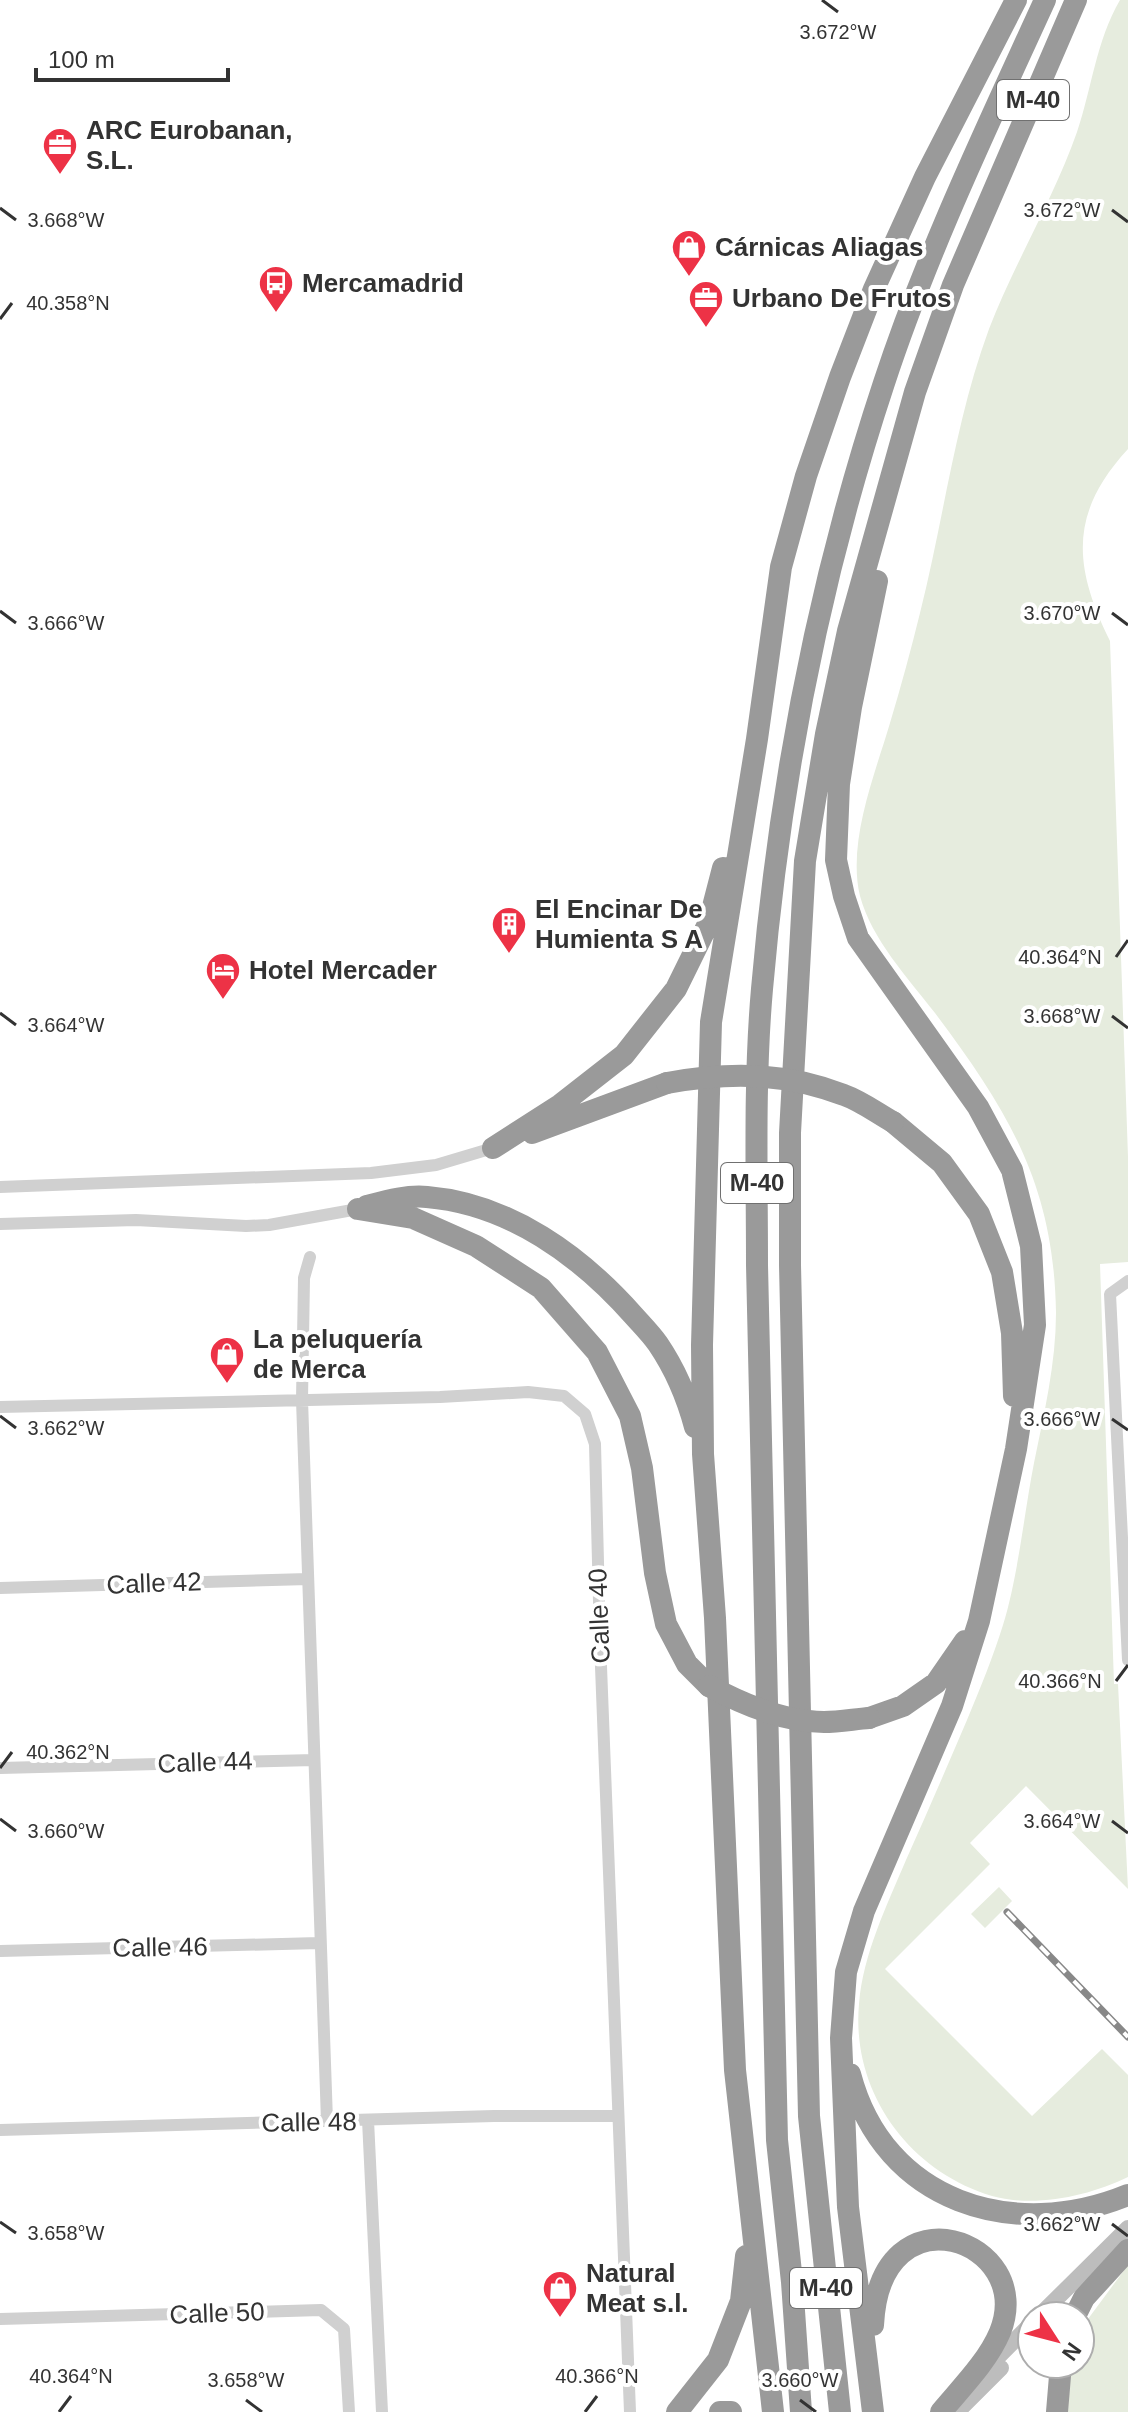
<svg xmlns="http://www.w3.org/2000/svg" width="1128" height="2412" font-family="Arial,sans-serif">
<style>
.green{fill:#e6ecde}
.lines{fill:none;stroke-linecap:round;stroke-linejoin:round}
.minor{stroke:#d0d0d0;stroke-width:12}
.secondary{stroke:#bdbdbd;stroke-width:16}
.motorway{stroke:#9a9a9a;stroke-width:22}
.rail-casing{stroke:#888;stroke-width:7}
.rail{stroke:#fff;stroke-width:4;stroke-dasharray:12;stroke-linecap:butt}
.motorway-bridge{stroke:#9a9a9a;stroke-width:22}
.ticks{fill:none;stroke:#333;stroke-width:3}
.labels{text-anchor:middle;stroke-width:8;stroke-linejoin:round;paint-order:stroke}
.shield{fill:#fff;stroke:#707070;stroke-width:2}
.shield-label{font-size:24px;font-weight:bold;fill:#333}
.poi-label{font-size:26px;font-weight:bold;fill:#333;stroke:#fff;text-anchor:start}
.street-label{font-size:26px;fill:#333;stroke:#fff}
.ticks-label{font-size:20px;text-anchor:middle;fill:#333;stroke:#fff;stroke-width:8;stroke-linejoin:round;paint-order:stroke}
</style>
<rect width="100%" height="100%" fill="#fff"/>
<!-- green -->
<path class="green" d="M1120 0H1128V449C1069 513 1073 566 1110 641L1128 1157V1262L1100 1264 1114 1684H1118L1128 1889 1026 1786 970 1843 990 1864 885 1969 1032 2116 1102 2049 1128 2075V2177C1089 2196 1035 2208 992 2196 909 2171 851 2092 859 2004 863 1954 887 1905 906 1860 927 1813 947 1767 967 1720 980 1689 993 1657 1003 1625 1018 1577 1024 1514 1034 1463 1044 1414 1056 1363 1056 1313 1054 1185 1009 1112 935 1013 908 978 872 940 860 896 847 842 875 774 890 723 901 686 911 650 920 613 944 518 955 421 989 329 1015 262 1053 200 1077 132 1092 88 1096 41 1120 0Z
M999 1887 1012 1901 985 1928 971 1914Z
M1128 2265V2412H1068L1069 2364H1080V2338L1088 2319Z"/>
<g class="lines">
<!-- minor -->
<path class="minor" d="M0 1187 371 1173 436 1165 493 1148
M0 1224 136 1220 246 1226 269 1225 358 1209
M310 1257 304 1278 302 1400 327 2121
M1128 1281 1110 1294 1128 1660
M0 1407 440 1397 528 1392 564 1396 585 1414 595 1444 600 1641 630 2412
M0 1588 308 1579
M0 1768 314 1760
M0 1951 319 1943
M368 2120 382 2412
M0 2130 494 2116H618
M0 2319 321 2310 344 2329 349 2412"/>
<!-- secondary -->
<path class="secondary" d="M1039 2316 1128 2228
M985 2370 1032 2323
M957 2412 1001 2368"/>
<!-- motorway -->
<path class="motorway" d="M893 1122 942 1163 979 1214 1002 1272 1012 1333 1014 1396
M532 1133 667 1083
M493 1148 560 1105 624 1055 676 989 709 922 723 868
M367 1206C386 1201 407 1195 427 1197 510 1204 581 1256 634 1316 642 1325 651 1334 658 1344 675 1369 687 1397 695 1427
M358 1209 413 1218 476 1246 541 1288 597 1352 630 1416 642 1468 655 1573 666 1624 687 1664 709 1686
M869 1718 903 1706 936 1683 965 1641
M850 2074C884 2203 1014 2242 1128 2195
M1075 2316 1084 2298 1128 2250
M873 2325C880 2184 1037 2240 1000 2332 988 2361 961 2388 941 2412
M677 2412 718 2360 741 2301 746 2256
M720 2412H731
M773 2412 735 2070 715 1618 703 1454 702 1345 711 1022 757 739 781 567 806 476 840 377 874 289 925 177 1016 0
M801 2412 792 2282 777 2140 757 1265C757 1173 754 1080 762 989 780 780 818 582 884 383 927 252 988 125 1045 0
M840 2412 809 2116 790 1265V1133L805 861 826 734 848 631 915 392 953 285 1076 0
M873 2412 848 2207 841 2038 846 1972 864 1911 952 1706 979 1621 1016 1449 1035 1325 1031 1246 1012 1170 978 1107 858 938 844 896 836 860 839 784 851 707 877 581
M1057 2412 1061 2364"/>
<!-- rail casing -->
<g class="rail-casing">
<path id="rail" d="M1007 1912 1128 2037"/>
</g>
<!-- rail -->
<use href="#rail" class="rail"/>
<!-- motorway-bridge -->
<path class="motorway-bridge" d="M667 1083C729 1072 784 1072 844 1095 861 1101 877 1113 893 1122
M709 1686C744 1705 784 1722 824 1722 839 1722 855 1719 869 1718"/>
</g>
<!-- ticks -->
<path class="ticks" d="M822 0 838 12M0 208 16 220M1112 210 1128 222M0 319 12 303M0 611 16 623M1112 613 1128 625M1116 957 1128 940M0 1013 16 1025M1112 1016 1128 1028M0 1416 16 1428M1112 1419 1128 1430M1116 1681 1128 1665M0 1768 12 1752M0 1819 16 1831M1112 1821 1128 1833M0 2222 16 2233M1112 2224 1128 2236M246 2400 262 2412M800 2400 816 2412M59 2412 71 2396M585 2412 597 2396"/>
<!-- icons -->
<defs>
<g id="office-pin" transform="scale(1.8)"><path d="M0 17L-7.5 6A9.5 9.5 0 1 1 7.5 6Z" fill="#ed3246" stroke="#fff"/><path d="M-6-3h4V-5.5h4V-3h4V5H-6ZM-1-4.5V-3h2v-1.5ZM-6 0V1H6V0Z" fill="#fff"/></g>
<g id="shop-pin" transform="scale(1.8)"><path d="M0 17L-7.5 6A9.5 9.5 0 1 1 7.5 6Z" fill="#ed3246" stroke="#fff"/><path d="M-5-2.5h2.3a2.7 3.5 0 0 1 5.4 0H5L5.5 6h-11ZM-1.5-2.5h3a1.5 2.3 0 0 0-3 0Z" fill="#fff"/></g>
<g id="bus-pin" transform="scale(1.8)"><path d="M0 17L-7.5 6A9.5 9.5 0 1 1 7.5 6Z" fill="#ed3246" stroke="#fff"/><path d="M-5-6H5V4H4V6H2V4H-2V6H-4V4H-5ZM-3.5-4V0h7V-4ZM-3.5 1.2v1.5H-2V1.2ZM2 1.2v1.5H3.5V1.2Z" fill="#fff"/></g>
<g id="building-pin" transform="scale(1.8)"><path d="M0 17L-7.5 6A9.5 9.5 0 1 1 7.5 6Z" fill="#ed3246" stroke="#fff"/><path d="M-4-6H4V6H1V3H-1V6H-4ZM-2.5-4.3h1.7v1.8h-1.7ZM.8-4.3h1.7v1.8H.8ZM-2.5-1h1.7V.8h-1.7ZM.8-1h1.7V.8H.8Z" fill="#fff"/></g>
<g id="hotel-pin" transform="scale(1.8)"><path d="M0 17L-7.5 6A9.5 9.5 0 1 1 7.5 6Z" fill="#ed3246" stroke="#fff"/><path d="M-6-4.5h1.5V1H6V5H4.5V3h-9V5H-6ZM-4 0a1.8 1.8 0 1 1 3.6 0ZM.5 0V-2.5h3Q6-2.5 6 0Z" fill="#fff"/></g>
</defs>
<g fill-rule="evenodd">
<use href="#office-pin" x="60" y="145"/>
<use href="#shop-pin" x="689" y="247"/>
<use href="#bus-pin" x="276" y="283"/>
<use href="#office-pin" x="706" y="298"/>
<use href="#building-pin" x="509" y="924"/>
<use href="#hotel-pin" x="223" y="970"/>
<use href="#shop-pin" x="227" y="1354"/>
<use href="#shop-pin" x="560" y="2288"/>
</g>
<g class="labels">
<!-- shield labels -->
<g class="shield">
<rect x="997" y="80" width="72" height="40" rx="6"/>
<rect x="721" y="1163" width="72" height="40" rx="6"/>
<rect x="790" y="2268" width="72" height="40" rx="6"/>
</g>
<g class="shield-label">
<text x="1033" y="108">M-40</text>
<text x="757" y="1191">M-40</text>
<text x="826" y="2296">M-40</text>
</g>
<!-- poi labels -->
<g class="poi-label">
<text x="86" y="139">ARC Eurobanan,<tspan x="86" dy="30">S.L.</tspan></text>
<text x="715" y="256">Cárnicas Aliagas</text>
<text x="302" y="292">Mercamadrid</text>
<text x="732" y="307">Urbano De Frutos</text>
<text x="535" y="918">El Encinar De<tspan x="535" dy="30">Humienta S A</tspan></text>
<text x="249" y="979">Hotel Mercader</text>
<text x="253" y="1348">La peluquería<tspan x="253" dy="30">de Merca</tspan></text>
<text x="586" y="2282">Natural<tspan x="586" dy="30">Meat s.l.</tspan></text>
</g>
<!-- street labels -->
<g class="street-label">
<text transform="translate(154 1583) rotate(-2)" y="9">Calle 42</text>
<text transform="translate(599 1616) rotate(-92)" y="9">Calle 40</text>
<text transform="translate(205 1762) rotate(-2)" y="9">Calle 44</text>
<text transform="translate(160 1947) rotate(-1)" y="9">Calle 46</text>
<text transform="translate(309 2122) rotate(-1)" y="9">Calle 48</text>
<text transform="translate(217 2313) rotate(-2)" y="9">Calle 50</text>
</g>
</g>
<g class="ticks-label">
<text x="838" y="39">3.672°W</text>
<text x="1062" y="217">3.672°W</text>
<text x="66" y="227">3.668°W</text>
<text x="68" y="310">40.358°N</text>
<text x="1062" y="620">3.670°W</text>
<text x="66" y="630">3.666°W</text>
<text x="1060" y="964">40.364°N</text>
<text x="1062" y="1023">3.668°W</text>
<text x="66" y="1032">3.664°W</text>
<text x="1062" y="1426">3.666°W</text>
<text x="66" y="1435">3.662°W</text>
<text x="1060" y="1688">40.366°N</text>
<text x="68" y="1759">40.362°N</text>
<text x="1062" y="1828">3.664°W</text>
<text x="66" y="1838">3.660°W</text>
<text x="1062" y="2231">3.662°W</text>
<text x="66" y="2240">3.658°W</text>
<text x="71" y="2383">40.364°N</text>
<text x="597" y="2383">40.366°N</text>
<text x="246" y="2387">3.658°W</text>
<text x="800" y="2387">3.660°W</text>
</g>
<!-- north arrow -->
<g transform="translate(1056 2340) rotate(126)"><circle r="38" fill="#ffffff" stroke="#adadad" stroke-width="2"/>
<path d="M0-6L14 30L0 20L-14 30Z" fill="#ed3246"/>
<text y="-12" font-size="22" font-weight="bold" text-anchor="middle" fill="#333333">N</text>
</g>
<!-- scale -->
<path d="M36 68v12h192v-12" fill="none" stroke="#333333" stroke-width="4"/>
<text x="48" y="68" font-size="24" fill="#333333" stroke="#ffffff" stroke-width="6" paint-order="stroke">100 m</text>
</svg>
